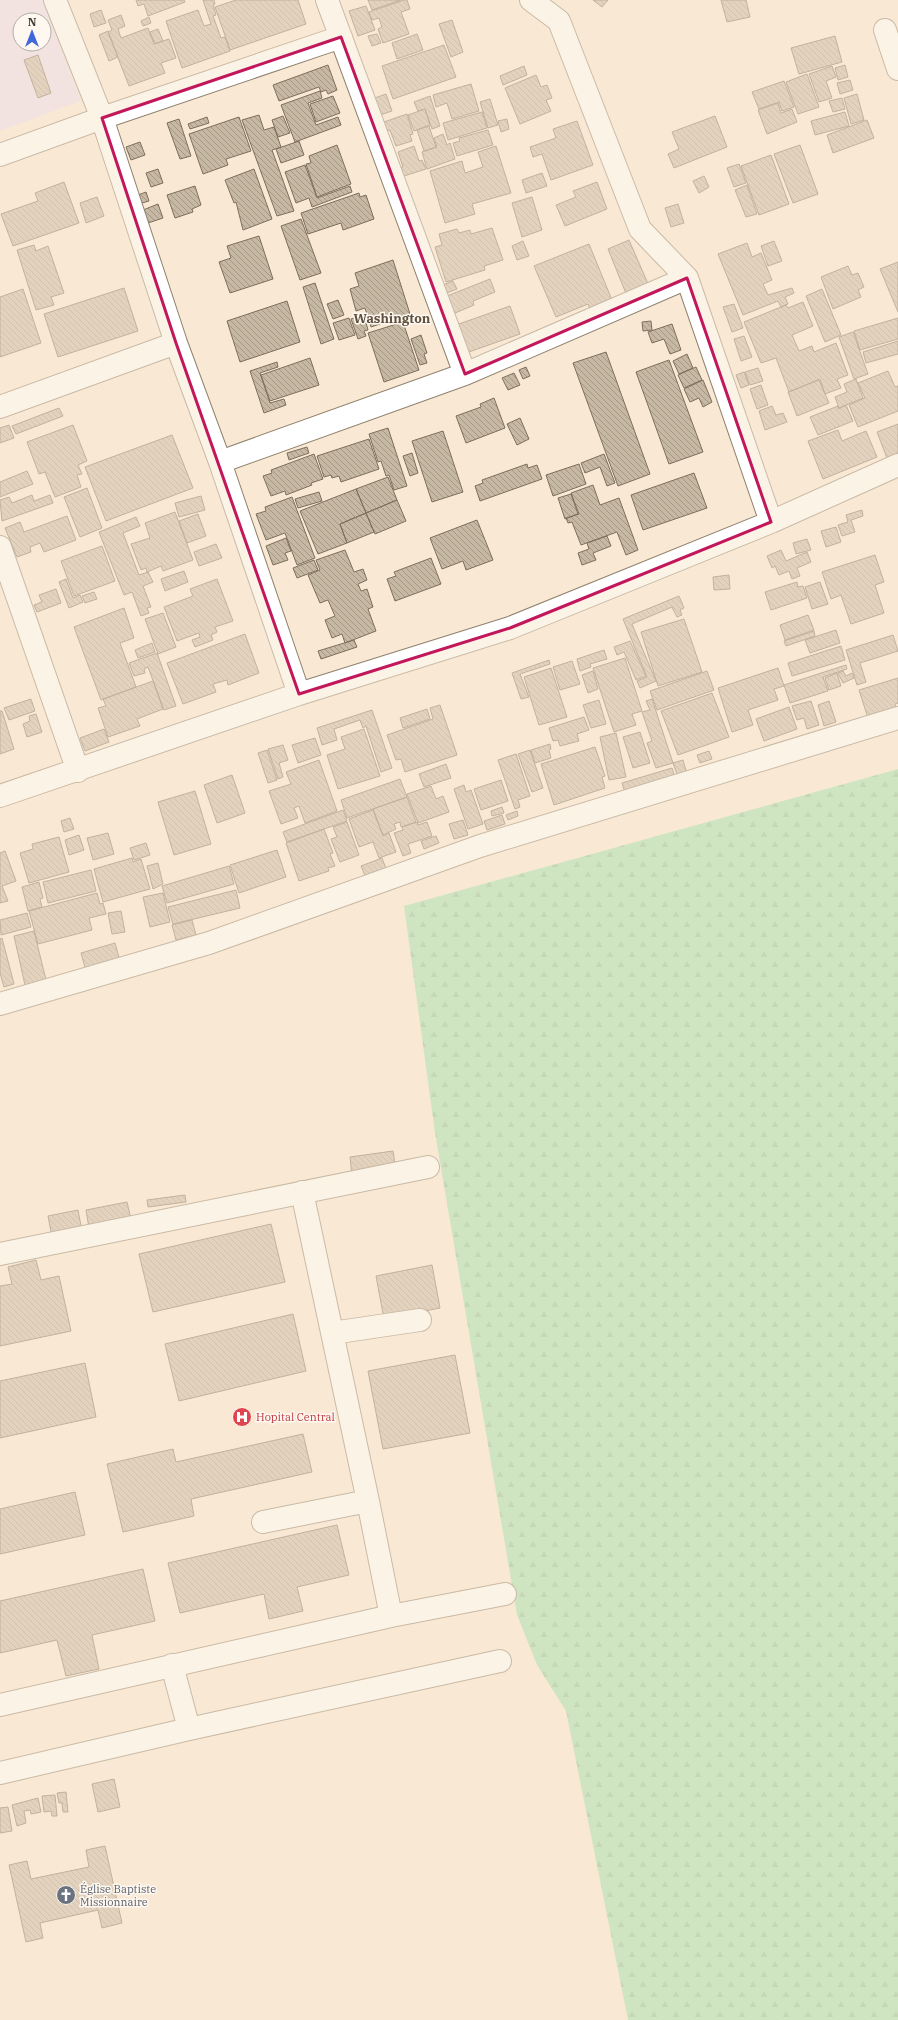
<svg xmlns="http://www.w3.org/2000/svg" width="898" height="2020" font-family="'IBM Plex Serif',serif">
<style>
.education{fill:#ebdcef;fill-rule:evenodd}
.forest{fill:url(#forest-firs)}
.building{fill:url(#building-back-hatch);stroke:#7d6f5c}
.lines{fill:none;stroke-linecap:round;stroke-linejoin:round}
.minor-casing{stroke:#8f816e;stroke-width:24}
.minor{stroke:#fff;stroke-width:22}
.marked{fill:none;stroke:#c2185b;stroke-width:3;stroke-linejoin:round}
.labels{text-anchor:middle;stroke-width:3;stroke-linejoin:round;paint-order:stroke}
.health-label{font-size:11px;fill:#be3a42;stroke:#fff8f0;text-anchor:start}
.worship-label{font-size:11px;fill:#5b616d;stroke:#fff8f0;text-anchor:start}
.quarter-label{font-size:13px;font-weight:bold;fill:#5d503e;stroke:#fff8f0}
</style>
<defs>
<pattern id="forest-firs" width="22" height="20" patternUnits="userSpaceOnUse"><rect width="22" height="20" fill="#9ce1ab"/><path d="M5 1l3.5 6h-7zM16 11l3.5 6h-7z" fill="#88c294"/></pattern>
<pattern id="building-back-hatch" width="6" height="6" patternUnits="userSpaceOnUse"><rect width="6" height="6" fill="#c7b8a4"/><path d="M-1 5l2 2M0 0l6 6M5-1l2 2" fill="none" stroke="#a39786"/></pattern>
</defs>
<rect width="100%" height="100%" fill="#f9e9d4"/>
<!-- education -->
<path class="education" d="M0 0H43L81 101 0 131ZM20 20H44V44H20Z"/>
<!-- forest -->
<path class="forest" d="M898 769V2020H628L566 1711 537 1665 517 1615 435 1133 404 906Z"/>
<!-- building -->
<path class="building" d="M136 0H184L185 2 148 16 144 4 138 6Z
M203 0H214L215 4 213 5 216 15 213 16 221 38 225 37 230 51 182 68 166 21 198 10 204 26 211 24Z
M236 0H298L306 24 230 50 215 7Z
M368 0H401L372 10Z
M404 0H407L410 9 401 12 409 34 383 43 378 29 382 27 379 18 372 20 369 12Z
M593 0H608L602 7Z
M721 0H746L750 17 727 22Z
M366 6 375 30 358 36 349 11Z
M101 10 106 23 94 27 90 14Z
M121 15 125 26 118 29 121 38 148 28 154 44 169 39 176 58 161 63 165 73 129 86 108 32 112 30 108 20Z
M149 17 151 23 143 26 141 21Z
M452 20 463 52 451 57 439 24Z
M158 29 163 41 155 44 150 32Z
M108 31 118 57 109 61 99 35Z
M377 34 381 43 372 46 368 36Z
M417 34 423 50 397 59 392 43Z
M835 36 842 62 799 74 791 48Z
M444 45 456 77 393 99 382 66Z
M38 55 51 93 38 98 24 60Z
M328 65 337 90 328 94 326 90 321 92 319 87 279 101 273 85Z
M845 65 848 77 838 80 835 68Z
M524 66 527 75 503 85 500 76Z
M832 66 836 77 826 81 832 98 819 102 809 74Z
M807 74 819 107 798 114 786 82Z
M536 75 541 87 547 85 552 98 546 100 551 111 520 124 505 88Z
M850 80 853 90 840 94 837 83Z
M784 81 794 107 782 111 779 102 759 109 752 92Z
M471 84 479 111 452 119 447 103 436 107 433 95Z
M320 91 322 98 308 103 316 125 338 117 341 125 295 142 281 105Z
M386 94 392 111 377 116 372 99Z
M857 94 864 120 851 124 844 98Z
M333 96 340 113 316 122 310 104Z
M430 96 440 126 432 129 425 109 418 111 414 102Z
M842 98 845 109 833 112 829 101Z
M490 99 498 125 488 128 480 102Z
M778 103 781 113 792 109 797 122 767 134 758 110Z
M425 109 430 125 414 131 408 115Z
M482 112 487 128 448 140 443 123Z
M845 112 849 126 815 135 811 121Z
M407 114 413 134 410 135 412 141 396 146 390 130 384 132 381 123Z
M259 115 264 130 274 127 281 147 272 150 294 211 277 216 242 120Z
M283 116 290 133 278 137 272 120Z
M715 116 727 147 674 168 668 154 679 149 672 132Z
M207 117 209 123 190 129 188 124Z
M239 117 251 151 226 159 228 165 203 174 189 134Z
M179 119 191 156 180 159 167 123Z
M507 119 509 129 501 132 498 121Z
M867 120 874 138 833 153 827 135Z
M577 121 593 165 551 180 542 154 533 157 530 147 556 138 553 129Z
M429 126 436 147 424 151 417 130Z
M488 130 493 145 457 156 453 143 460 141 459 138Z
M443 134 447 145 450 143 455 159 427 169 422 152 437 147 434 138Z
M299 141 304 155 281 163 276 149Z
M140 142 145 155 131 160 126 147Z
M337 145 351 184 317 197 306 164 311 163 309 156Z
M800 145 818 194 793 203 774 154Z
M414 146 419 161 422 160 426 169 401 177 398 168 403 167 398 152Z
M496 146 511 193 472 204 475 214 445 223 430 171 462 161 465 173 483 167 478 152Z
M771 155 789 204 759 215 741 166Z
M739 164 746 183 734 187 727 168Z
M305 165 317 198 350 186 352 192 312 207 309 198 296 203 285 172Z
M158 169 163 183 151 187 146 173Z
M254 169 272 219 243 230 236 202 234 203 225 180Z
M542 173 547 186 526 193 522 180Z
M704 176 709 187 699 193 693 181Z
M64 182 79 223 13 246 1 214 38 201 35 193Z
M597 182 607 209 565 226 556 205 576 197 573 191Z
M747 185 757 214 746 217 735 190Z
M195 186 201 205 192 209 193 212 175 218 167 195Z
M146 192 149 201 142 203 138 195Z
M359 193 360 197 366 195 374 219 343 230 341 223 308 234 301 213Z
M97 197 104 216 86 223 80 203Z
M532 197 542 230 522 237 512 203Z
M158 204 163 218 148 223 143 210Z
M678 204 684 223 671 227 665 208Z
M301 219 321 273 300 280 281 226Z
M492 228 503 260 484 266 485 270 446 282 435 247 442 245 439 234 457 229 459 233 470 230 471 234Z
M259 236 273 279 230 293 219 262 231 258 227 246Z
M629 240 649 286 627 296 608 249Z
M523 241 529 256 517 260 512 246Z
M774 241 782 261 768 266 761 246Z
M747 243 752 257 761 253 772 280 763 284 768 295 792 288 794 293 785 297 788 304 781 307 778 301 743 315 718 254Z
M589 244 612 300 590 309 588 304 556 317 534 266Z
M34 245 36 251 48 246 64 293 51 297 54 305 36 310 17 250Z
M393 260 410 314 371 327 365 308 356 311 350 289 359 286 355 273Z
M898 262V312L880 269Z
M848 266 852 275 858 273 864 287 858 290 861 297 833 309 821 277Z
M490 279 495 292 473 301 474 305 448 316 447 296Z
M453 281 457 289 439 296 435 288Z
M315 283 334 339 321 344 303 287Z
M124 288 138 331 58 357 44 314Z
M23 289 41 343 0 357V297Z
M822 289 841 335 825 342 806 296Z
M338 300 344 315 333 319 327 304Z
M287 301 300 342 240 362 227 321Z
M803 302 813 326 792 335 799 351 812 346 814 352 836 343 848 375 837 379 841 388 825 394 820 379 789 392 776 358 761 363 744 322 786 305 788 308Z
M734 304 743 328 732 332 723 307Z
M510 306 520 334 466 353 456 325Z
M364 315 368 330 364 331 366 336 358 339 351 319Z
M349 318 355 335 339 340 333 323Z
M898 318V339L860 350 854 331Z
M651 321 652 330 643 331 642 322Z
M403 322 419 370 384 382 368 333Z
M672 324 681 350 670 354 664 339 652 343 648 332Z
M853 332 868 374 854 379 839 337Z
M421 335 427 353 424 354 427 363 420 365 411 339Z
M744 336 752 357 741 361 734 339Z
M898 341V354L866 363 863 352Z
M606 352 650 474 618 486 573 363Z
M687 354 693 368 679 374 673 361Z
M310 358 319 385 270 401 261 375Z
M669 360 703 452 669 464 636 372Z
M277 362 278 367 260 373 270 403 284 399 286 405 264 413 250 371Z
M526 367 530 376 523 379 519 370Z
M696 367 702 380 684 388 678 375Z
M758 368 763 381 750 385 745 372Z
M888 371 895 387 898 386V411L858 427 849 405 865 398 858 383Z
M744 372 749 385 741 388 736 375Z
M514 373 520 385 508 390 502 378Z
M856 379 863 398 839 408 835 397 847 392 844 384Z
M703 380 712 402 703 407 699 398 690 402 684 389Z
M819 380 829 403 797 416 788 392Z
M761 385 768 405 757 409 750 389Z
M494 398 505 428 466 443 456 416 481 407 480 404Z
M846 405 853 421 818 435 810 417 838 406V409Z
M772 406 776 415 783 413 787 422 765 430 759 411Z
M59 408 63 416 16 434 12 426Z
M520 418 529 439 517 445 507 424Z
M898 424V453L887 458 877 432Z
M9 425 14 438 0 443V428Z
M73 425 87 461 78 465 82 474 77 475 81 487 55 497 45 472 39 474 27 442Z
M388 428 407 486 394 490 389 475 386 476 381 461 378 462 369 434Z
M838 430 842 441 866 431 877 457 823 479 808 441Z
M443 431 463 492 432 502 412 441Z
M172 435 193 488 106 521 85 467Z
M369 439 379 469 341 482 339 476 332 478 331 475 324 477 317 456Z
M307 447 309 453 289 460 287 453Z
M412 453 418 473 410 476 403 456Z
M314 454 323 479 311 483 312 485 286 495 285 491 271 496 263 476 272 473 271 470Z
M604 454 615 483 607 486 600 467 585 473 581 463Z
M527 464 528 468 537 465 542 479 480 501 475 486 483 483 482 480Z
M579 464 586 484 553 496 546 475Z
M27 471 33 484 0 497V482Z
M694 473 707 508 643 530 631 495Z
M388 477 397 500 366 513 356 489Z
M593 485 600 505 619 498 638 550 626 555 617 532 581 545 572 522 568 523 566 518 579 514 571 493Z
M87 488 102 528 80 537 64 497Z
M356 489 366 513 340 524 347 543 318 554 300 511Z
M319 492 322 501 298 508 295 499Z
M571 494 578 514 565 519 558 498Z
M32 495 34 501 50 495 53 503 2 521 0 500 9 497 12 503Z
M201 496 205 510 179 517 175 503Z
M292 497 315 558 297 565 285 533 266 540 256 514 266 511 265 507Z
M397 500 406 521 375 534 366 513Z
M862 510 863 516 851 520 855 532 842 536 838 525 848 522 846 515Z
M175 512 193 560 163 571 161 566 147 572 146 568 141 570 131 544 150 538 145 523Z
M366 513 374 532 347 543 340 524Z
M198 514 206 536 187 543 179 521Z
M67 516 76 540 44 552 40 543 30 547 31 552 17 557 5 528 20 522 24 532Z
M136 517 140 526 123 533 139 575 148 572 153 582 143 586 151 607 147 608 149 613 141 616 132 592 124 595 99 532Z
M477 520 493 560 466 570 463 561 442 569 430 538Z
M836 527 841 542 826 547 821 531Z
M607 536 611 546 593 553 596 560 582 565 578 553 589 549 587 543Z
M286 538 291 551 285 553 288 560 273 565 266 546Z
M807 539 811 550 796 554 793 543Z
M216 544 222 558 199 566 194 552Z
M102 546 115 581 74 596 61 561Z
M345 550 354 572 363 569 367 580 358 584 361 591 367 589 373 607 368 609 376 631 345 643 342 634 332 638 325 620 335 616 328 600 320 603 308 575 320 570 316 560Z
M781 550 786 561 807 552 811 562 797 568 800 576 792 579 789 571 779 575 775 566 772 568 767 556Z
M875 555 884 582 875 585 884 613 851 624 841 595 831 599 822 572Z
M431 558 441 584 395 601 387 579 396 576 394 572Z
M314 560 318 570 297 578 293 568Z
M184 571 188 582 165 591 161 579Z
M729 575 730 589 714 590 713 577Z
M66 579 73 598 80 595 83 602 69 608 59 582Z
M217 579 233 621 215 627 217 632 211 635 213 640 195 647 192 640 200 637 199 633 177 641 164 607 193 596 190 589Z
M797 582 798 587 803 586 807 598 771 610 765 592Z
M820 582 828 604 812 609 805 587Z
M56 589 61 603 37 612 34 605 42 602 39 595Z
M94 592 97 599 85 603 82 596Z
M679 596 684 608 680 610 682 615 677 617 672 607 632 624 656 681 640 688 637 681 647 677 623 619Z
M124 608 134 638 120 643 136 687 101 700 74 627Z
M163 613 176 647 158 654 145 619Z
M808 615 814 630 785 640 780 625Z
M684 619 702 672 658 686 641 632Z
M836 630 840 643 810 653 805 640Z
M814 631 815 636 786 646 784 641Z
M245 634 259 673 228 685 227 680 213 684 216 692 183 704 167 663Z
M893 635 898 651 860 663 866 682 857 685 846 650Z
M354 640 357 647 321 659 318 651Z
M630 641 646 676 636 680 624 652 617 655 614 647Z
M152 643 155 652 138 658 135 650Z
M841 646 845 660 792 676 788 663Z
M604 650 607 659 590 664 591 667 580 671 577 659Z
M157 653 176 706 164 710 148 667 144 669 145 673 134 676 129 663Z
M625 658 642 711 632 714 636 725 614 732 593 668Z
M549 660 550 664 520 674 529 697 521 699 512 673Z
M572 661 580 684 560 690 553 667Z
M846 665 847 669 823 677 828 691 790 703 784 685Z
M551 668 567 717 539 725 524 677Z
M778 668 784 686 774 689 778 700 748 710 753 725 732 732 718 688Z
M593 671 598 689 588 693 582 675Z
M707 671 714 690 657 710 650 691Z
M843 671 846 676 852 673 854 678 843 683 838 673Z
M837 673 841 686 829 690 825 678Z
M898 678V703L895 704 896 709 868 718 859 690Z
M153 681 163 709 137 719 140 726 108 737 98 708 106 706 103 699Z
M712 693 729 737 678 755 661 711Z
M31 699 35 711 9 720 4 708Z
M652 699 673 763 656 768 647 743 652 741 642 712 650 710 646 701Z
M599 700 606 724 591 728 583 705Z
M811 701 819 725 807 729 804 718 797 720 792 706Z
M829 701 836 722 824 726 818 705Z
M440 705 457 755 405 772 401 759 396 760 387 735 433 719 430 708Z
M789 707 797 729 764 741 756 719Z
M427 709 430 719 403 728 400 718Z
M372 710 392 768 381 772 366 726 363 728 360 720 334 729 337 740 322 745 317 728Z
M0 711H2L14 749 0 754Z
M36 714 42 732 27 737 23 724 30 721 29 716Z
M584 717 589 730 577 734 579 741 560 746 558 740 553 741 549 728Z
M104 729 109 742 85 751 80 738Z
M364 729 380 776 338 789 327 755 345 749 341 737Z
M640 732 650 763 633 768 623 737Z
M616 733 626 777 609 780 600 737Z
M315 738 321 755 298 763 292 745Z
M550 744 551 749 549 750 551 758 535 763 531 750Z
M283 745 288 760 279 763 283 777 278 779 268 749Z
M595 747 605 776 602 777 605 788 554 805 541 764Z
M267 750 277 780 268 783 258 753Z
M530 750 543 788 532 792 518 754Z
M709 751 712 759 700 763 697 755Z
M516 754 530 796 518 800 520 807 515 809 498 760Z
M319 760 337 811 305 823 299 806 294 808 298 818 281 824 269 791 291 784 286 772Z
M683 760 687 774 678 777 673 763Z
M446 764 451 778 424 787 419 774Z
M672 768 675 778 625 793 622 783Z
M232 775 245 813 217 823 204 785Z
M400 779 407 797 347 818 341 800Z
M501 780 508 801 481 810 474 789Z
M464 785 466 792 471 790 483 824 468 829 454 789Z
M431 786 436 799 443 796 449 812 418 823 407 794Z
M195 791 211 844 174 855 158 802Z
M407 797 416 822 401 827 400 822 394 824 396 829 383 835 373 809Z
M502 807 504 813 492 816 491 811Z
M343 810 347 821 287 842 283 832Z
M373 810 383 836 389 833 396 852 379 858 373 842 359 847 349 819Z
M517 811 518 816 508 820 506 815Z
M502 815 505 824 487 830 484 821Z
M70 818 74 829 64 832 61 821Z
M463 820 468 835 454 839 449 824Z
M347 822 359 855 340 862 331 839 337 837 333 827Z
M417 822 418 825 427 822 432 836 408 844 411 853 403 856 394 833 403 830 402 827Z
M324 829 333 853 330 854 335 866 328 868 329 871 299 881 286 843Z
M108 833 114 854 93 860 87 838Z
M79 835 84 850 69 855 65 840Z
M436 836 439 843 424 849 421 841Z
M59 837 69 872 29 883 20 853 33 849 32 844Z
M146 843 150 855 134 860 130 848Z
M277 850 286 877 239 893 230 865Z
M5 851 16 881 2 886 8 901 0 903V853Z
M132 858 133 862 141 859 150 889 103 902 94 869Z
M382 858 387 871 366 878 361 866Z
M158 863 163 884 153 889 147 866Z
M229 866 234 884 167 903 162 886Z
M91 870 96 891 48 903 43 882Z
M39 882 43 898 40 899 42 907 28 911 22 887Z
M236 890 240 908 173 924 168 907Z
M97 893 100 904 103 903 106 914 89 918 92 930 38 944 29 911Z
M163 893 170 922 150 927 143 897Z
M121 911 125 932 112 934 108 913Z
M27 913 31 927 1 935 0 920Z
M192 920 196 935 176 940 172 925Z
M34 931 46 980 25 985 14 936Z
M2 938 14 984 4 987 0 973V939Z
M115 943 120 961 86 971 81 953Z
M393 1151 396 1170 352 1176 350 1157Z
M185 1195 186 1202 148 1207 147 1200Z
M127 1202 131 1219 89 1228 86 1210Z
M78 1210 82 1231 52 1237 48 1216Z
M271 1224 285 1282 153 1312 139 1254Z
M36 1260 41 1280 59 1276 71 1331 0 1346V1286L12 1284 8 1267Z
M432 1265 440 1308 384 1319 376 1276Z
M293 1314 306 1371 179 1401 165 1344Z
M455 1355 470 1433 383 1449 368 1371Z
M85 1363 96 1417 0 1438V1381Z
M303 1434 312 1472 191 1499 194 1516 123 1532 107 1464 173 1449 176 1462Z
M75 1492 85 1535 0 1554V1509Z
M337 1525 349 1575 297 1587 303 1611 269 1619 264 1594 180 1613 168 1563Z
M143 1569 155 1621 92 1635 99 1669 66 1676 57 1640 0 1653V1601Z
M114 1779 120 1807 98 1812 92 1784Z
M66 1792 68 1812H63L62 1803H59L57 1793Z
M55 1795 57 1816H52L51 1811 44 1812 42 1796Z
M38 1798 41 1812 31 1814 30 1810 24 1811 26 1823 17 1826 12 1805Z
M8 1807 12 1831 0 1833V1808Z
M105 1846 122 1923 102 1928 98 1910 40 1923 43 1938 26 1942 9 1865 27 1861 31 1879 89 1867 86 1850Z"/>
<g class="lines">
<!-- minor casing -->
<g class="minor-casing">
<path id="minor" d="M55 0 102 118 176 343 220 462 299 694
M327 0 465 374
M531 0 559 21 640 229 687 278 771 522
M885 30 898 69
M0 155 102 118 341 37
M0 407 176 343
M220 462 465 374 687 278
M0 547 78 771
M0 796 299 694 510 628 771 522 898 465
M0 1004 209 943 480 846 898 718
M302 1192 368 1501 391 1616
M0 1254 428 1167
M332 1333 420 1320
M263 1522 368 1501
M172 1665 189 1729
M0 1705 391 1616 505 1594
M0 1773 189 1729 500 1661"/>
</g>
<!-- minor -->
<use href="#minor" class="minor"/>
</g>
<!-- marked area -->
<path d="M0 0H898V2020H0ZM341 37 465 374 687 278 771 522 510 628 299 694 176 343 102 118Z" fill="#f9e9d4" fill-opacity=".55" fill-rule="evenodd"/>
<path class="marked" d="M341 37 465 374 687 278 771 522 510 628 299 694 176 343 102 118Z"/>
<!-- icons -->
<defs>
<g id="hospital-disc" transform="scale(1)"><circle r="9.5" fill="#e0444e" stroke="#fff8f0"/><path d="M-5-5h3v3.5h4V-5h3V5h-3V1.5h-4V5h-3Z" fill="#fff"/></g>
<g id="church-disc" transform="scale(1)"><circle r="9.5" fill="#6b7280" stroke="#fff8f0"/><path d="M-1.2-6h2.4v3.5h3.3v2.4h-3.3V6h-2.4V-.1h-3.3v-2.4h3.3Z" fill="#fff"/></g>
</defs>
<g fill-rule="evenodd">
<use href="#hospital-disc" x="242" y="1417"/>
<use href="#church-disc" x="66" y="1895"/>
</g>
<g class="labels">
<!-- health labels -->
<g class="health-label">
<text x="256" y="1421">Hopital Central</text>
</g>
<!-- worship labels -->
<g class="worship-label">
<text x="80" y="1893">Église Baptiste<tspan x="80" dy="13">Missionnaire</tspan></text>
</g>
<!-- quarter labels -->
<g class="quarter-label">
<text x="392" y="323">Washington</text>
</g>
</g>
<!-- north arrow -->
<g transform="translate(32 32)"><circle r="19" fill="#fff8f0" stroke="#b3aca4"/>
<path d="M0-3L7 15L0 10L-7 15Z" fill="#4068da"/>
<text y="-6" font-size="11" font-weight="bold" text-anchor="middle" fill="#413b32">N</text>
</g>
</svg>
